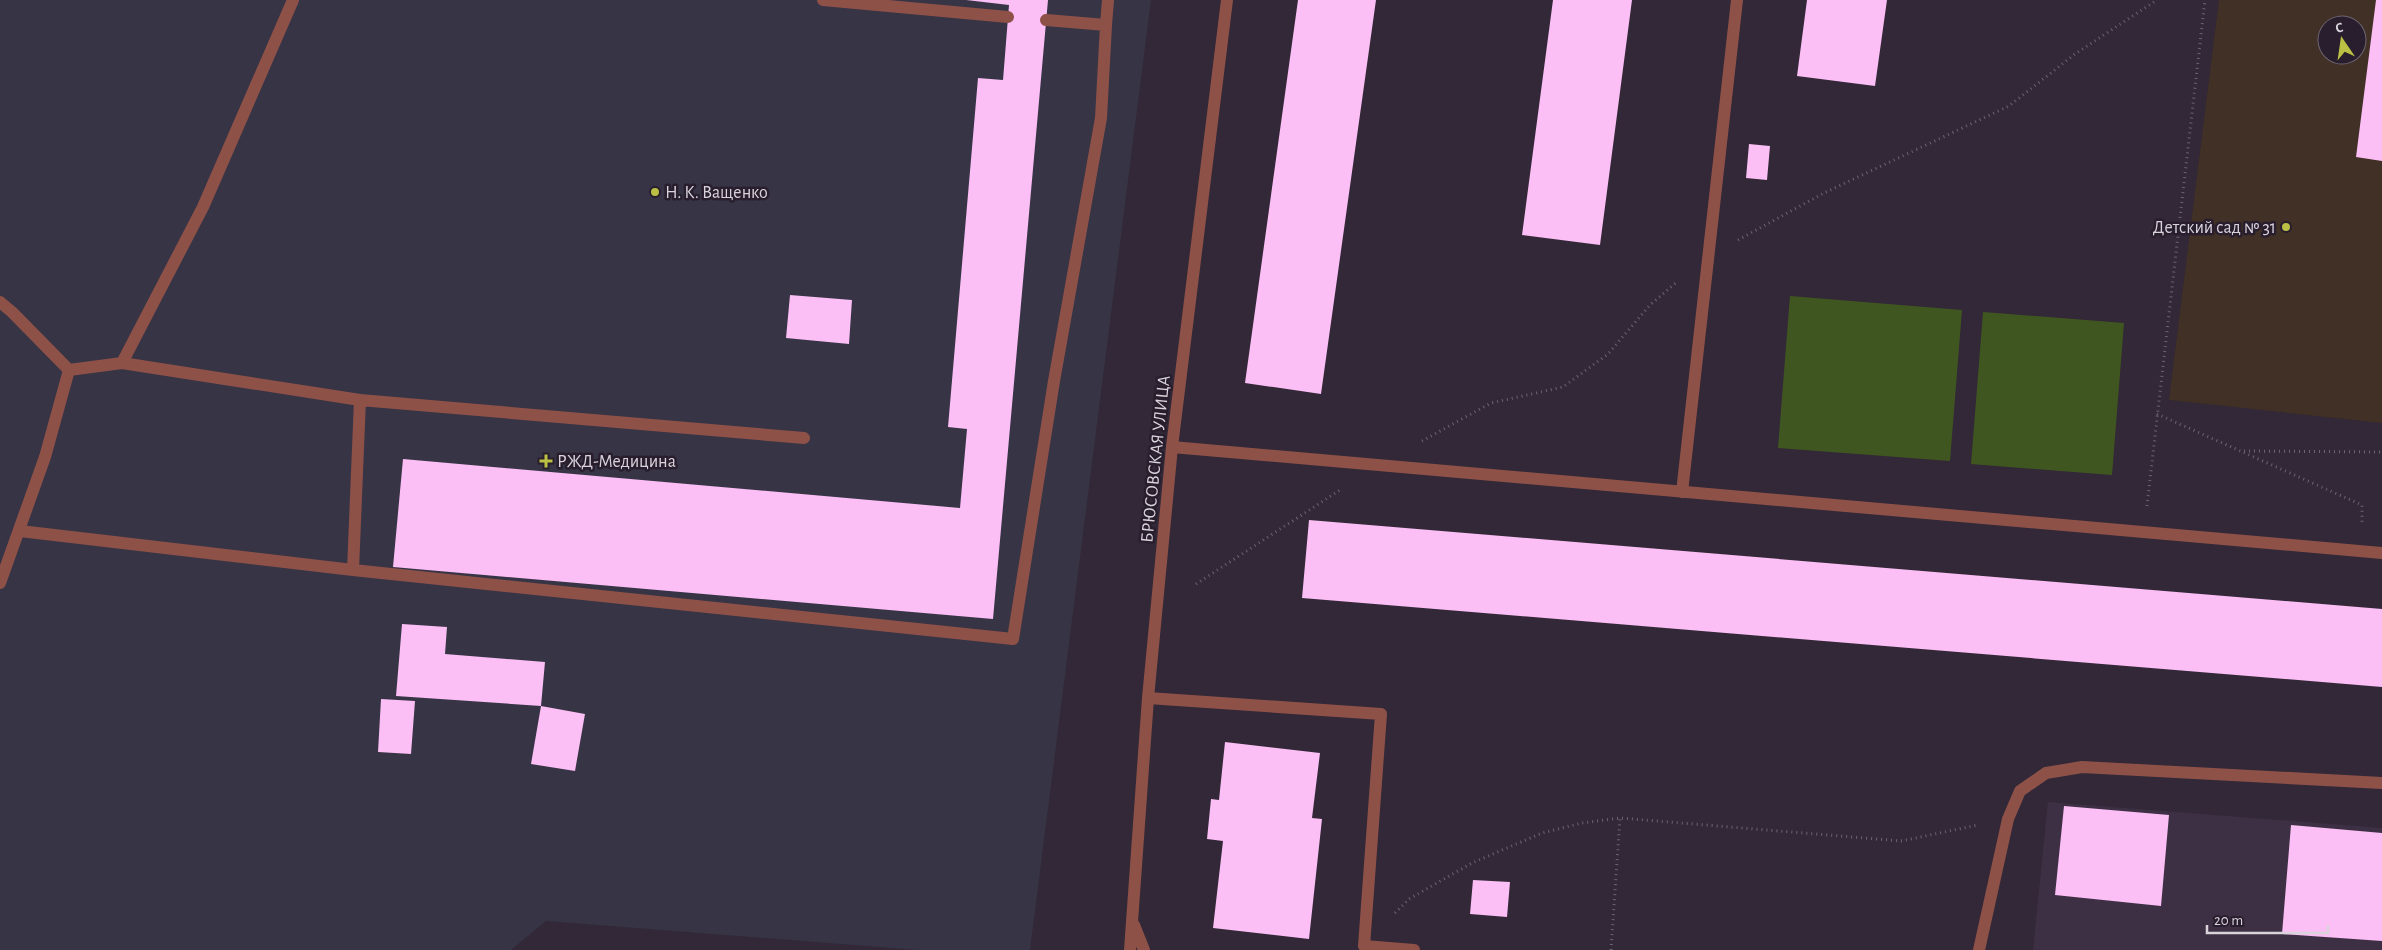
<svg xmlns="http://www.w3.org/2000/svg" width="2382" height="950" font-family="'Alegreya Sans',sans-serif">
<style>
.built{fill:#3e3044}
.education{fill:#403025;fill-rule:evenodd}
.medical{fill:#373445}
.green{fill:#405620}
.building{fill:#fbbef5}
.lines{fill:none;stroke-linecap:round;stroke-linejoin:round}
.path{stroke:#6c6471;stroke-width:3;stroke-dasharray:1 4;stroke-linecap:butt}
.lane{stroke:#8e5148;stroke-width:12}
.street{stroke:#8e5148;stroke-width:12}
.poi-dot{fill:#bbc044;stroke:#281e2d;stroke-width:2}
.labels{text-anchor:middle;stroke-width:5;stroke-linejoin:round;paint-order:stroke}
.poi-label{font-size:18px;fill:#d9d3dc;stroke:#281e2d;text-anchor:start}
.street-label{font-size:18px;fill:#d9d3dc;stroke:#281e2d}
</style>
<rect width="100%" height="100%" fill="#322837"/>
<!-- built -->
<path class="built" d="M2048 802 2382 828V950H2033Z"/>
<!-- education -->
<path class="education" d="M2219 0H2382V423L2169 400ZM2327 25H2357V55H2327Z"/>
<!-- medical -->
<path class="medical" d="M0 0H1151L1030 950H918L546 921 511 950H0Z"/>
<!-- green -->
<path class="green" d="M1790 296 1962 310 1950 461 1778 448Z
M1983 312 2124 323 2112 475 1971 464Z"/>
<!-- building -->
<path class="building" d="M966 0H1048L993 619 393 567 403 459 960 508 967 429 948 427 978 78 1003 80 1009 5Z
M1298 0H1376L1321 394 1245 383Z
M1553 0H1632L1600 245 1522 235Z
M1807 0H1887L1875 86 1797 76Z
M2376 0H2382V161L2356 157Z
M1749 144 1770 146 1767 180 1746 178Z
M790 295 852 300 849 344 786 338Z
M1309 520 2382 609V687L1302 598Z
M402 624 447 627 445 654 545 662 541 706 396 696Z
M381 699 415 701 411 754 378 752Z
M541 706 585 714 575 771 531 764Z
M1225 742 1320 753 1312 818 1322 819 1309 939 1213 928 1223 841 1207 839 1211 799 1219 800Z
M2064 806 2169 815 2161 906 2055 895Z
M2291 825 2382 833V941L2282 934Z
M1473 880 1510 882 1507 917 1470 914Z"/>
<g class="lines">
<!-- path -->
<path class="path" d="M1738 240 1824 193 2009 106 2075 54 2157 0
M2157 414 2362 505V523
M1422 441 1491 403 1563 387 1608 354 1650 305 1678 281
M2244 451 2382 452
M2147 506 2205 0
M1196 584 1340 490
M1395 913 1409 899 1472 863 1542 833 1582 823 1620 818 1901 841 1978 825
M1611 950 1620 818"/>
<!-- lane -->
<path class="lane" d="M823 0 1008 17
M1046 20 1106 25 1108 0
M0 302 12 312 69 370
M122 363 203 207 293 0
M1172 447 2382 553
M1682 492 1737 0
M20 531 353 570 1013 639 1054 381 1101 118 1106 25
M353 570 360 400
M0 583 45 457 69 370 122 363 360 400 804 438
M1148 698 1381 714 1364 946 1414 950
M1979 950 2008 819 2020 791 2046 773 2082 767 2382 783"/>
<!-- street -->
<path class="street" d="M1134 925 1144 950
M1130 950 1148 698 1172 447 1227 0"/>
</g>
<!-- markers -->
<g class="poi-dot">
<circle cx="655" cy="192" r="5"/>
<circle cx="2286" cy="227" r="5"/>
<path d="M543.5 453.5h5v5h5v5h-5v5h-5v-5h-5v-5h5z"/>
</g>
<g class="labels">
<!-- poi labels -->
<g class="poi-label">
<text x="665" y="198">Н. К. Ващенко</text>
<text x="2276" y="233" text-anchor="end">Детский сад № 31</text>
<text x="557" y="467">РЖД-Медицина</text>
</g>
<!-- street labels -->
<g class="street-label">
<text transform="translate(1155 459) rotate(-84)" y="6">БРЮСОВСКАЯ УЛИЦА</text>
</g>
</g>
<!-- north arrow -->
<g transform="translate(2342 40) rotate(347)"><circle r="24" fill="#281e2d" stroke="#6f6673"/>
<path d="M0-4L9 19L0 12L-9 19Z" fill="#bbc044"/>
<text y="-8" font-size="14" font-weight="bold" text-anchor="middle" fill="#d9d3dc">С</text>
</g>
<!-- scale -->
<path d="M2207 925v8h121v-8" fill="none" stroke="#d9d3dc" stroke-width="2.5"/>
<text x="2214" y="925" font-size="15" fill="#d9d3dc" stroke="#281e2d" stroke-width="4" paint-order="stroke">20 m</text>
</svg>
